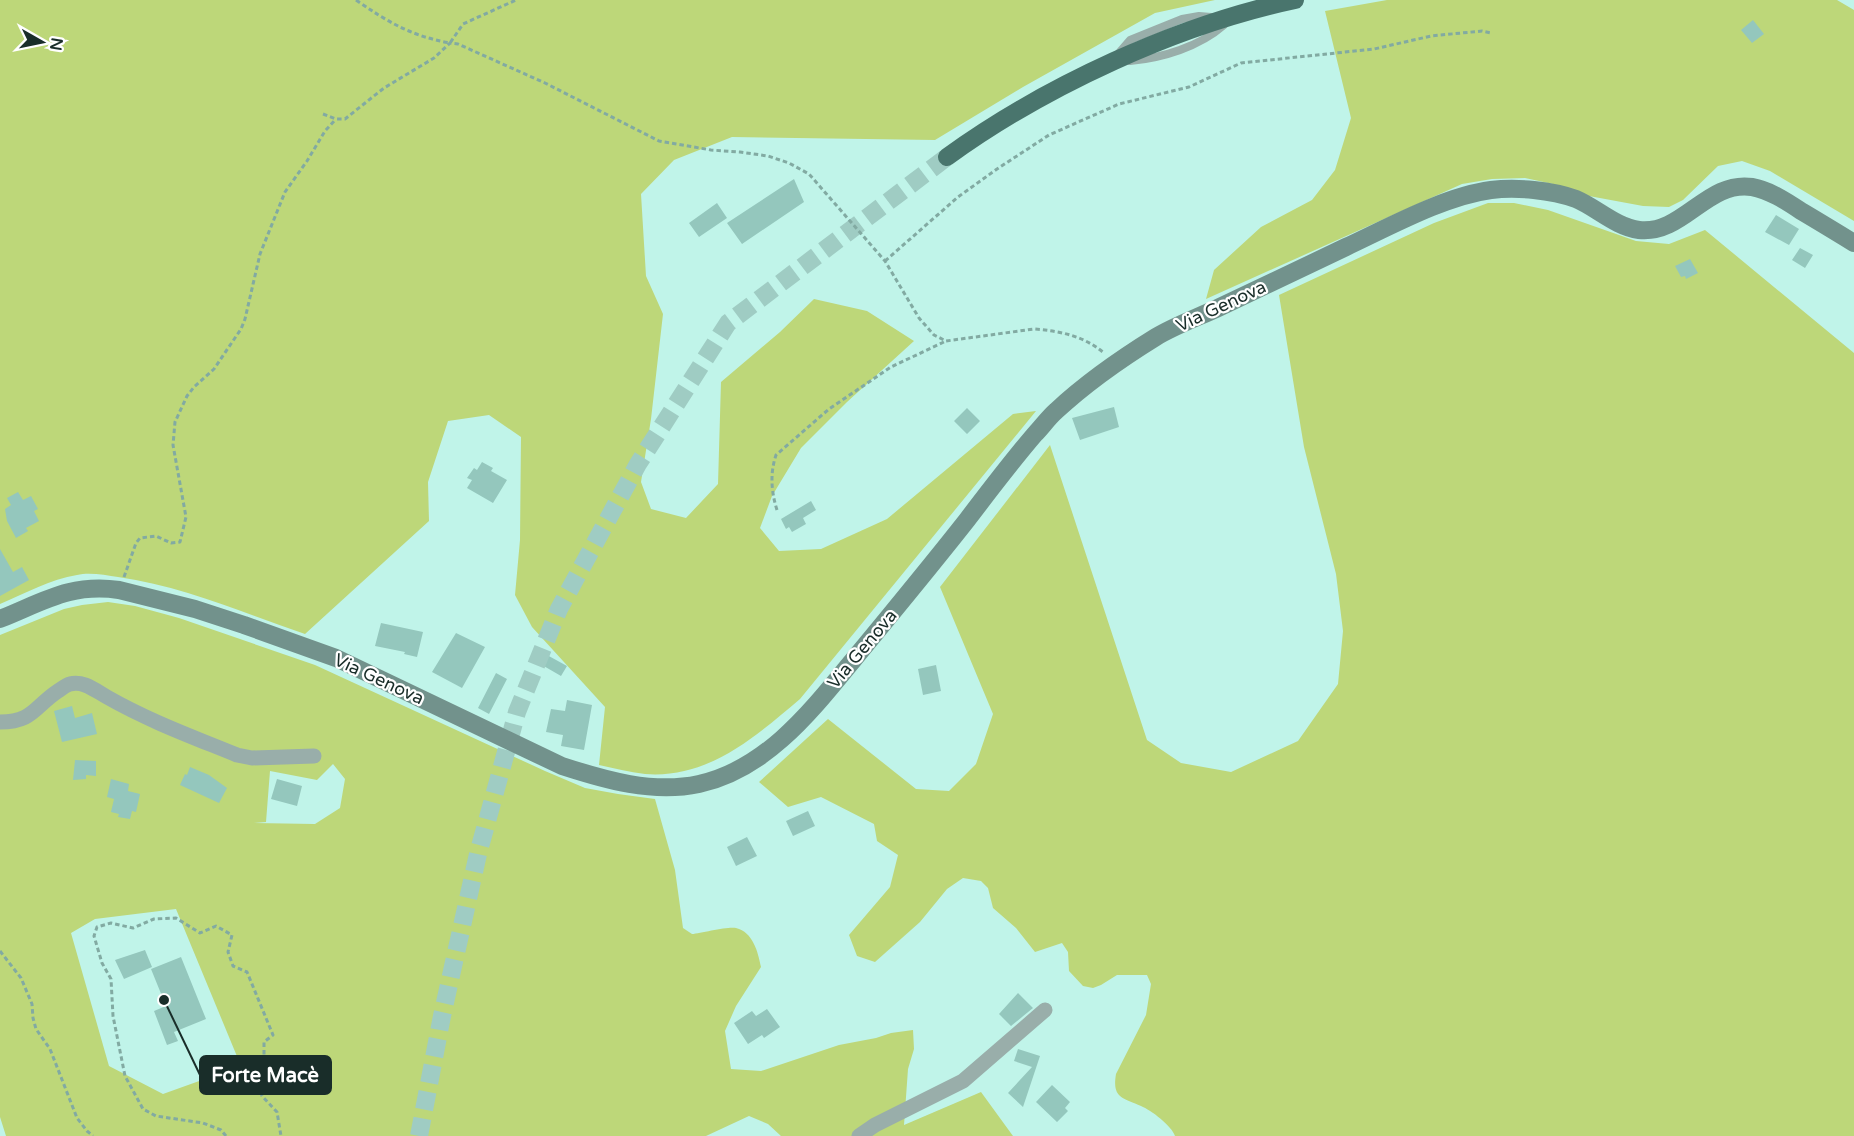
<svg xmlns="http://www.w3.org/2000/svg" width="1854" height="1136" font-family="'Varela Round',sans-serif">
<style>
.green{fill:#bdd779;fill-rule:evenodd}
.building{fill:#94c7bd}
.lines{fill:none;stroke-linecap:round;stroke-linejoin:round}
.trunk-tunnel{stroke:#9fccc3;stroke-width:18;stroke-dasharray:18 9;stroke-linecap:butt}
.path{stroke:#82aaa2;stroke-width:3;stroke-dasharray:4.5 3;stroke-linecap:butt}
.service{stroke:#99aeaa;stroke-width:8}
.minor{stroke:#99aeaa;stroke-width:15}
.secondary{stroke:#72928c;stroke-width:18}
.trunk{stroke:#49756d;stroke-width:18}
.labels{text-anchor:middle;stroke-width:4.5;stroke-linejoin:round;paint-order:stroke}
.street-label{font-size:18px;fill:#192d29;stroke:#fff}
.leader{fill:none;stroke:#192d29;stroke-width:2}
.callout-dot{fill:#192d29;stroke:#fff;stroke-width:2}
.callout{fill:#192d29;stroke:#192d29;stroke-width:2}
.callout-label{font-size:20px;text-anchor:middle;font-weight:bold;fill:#fff}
</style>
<rect width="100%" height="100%" fill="#c0f4e9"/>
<!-- green -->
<path class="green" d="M0 0H1215L1155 13 1023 87 935 140 732 137 674 160 641 194 646 276 663 314 651 419 641 482 651 509 686 518 718 484 721 382 780 332 814 299 867 311 914 341 847 402 801 448 772 496 760 528 779 551 821 549 887 519 1013 414 1036 411 800 699C755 737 708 779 645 774 629 772 614 768 599 765L605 707 532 627 515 595 520 540 521 437 489 415 448 421 428 482 429 521 305 634C243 613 183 586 118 577 105 575 89 572 77 575 51 579 24 594 0 604Z
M1387 0H1837L1854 10V221L1770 171 1742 161 1718 166 1683 200 1669 207 1643 206 1589 196 1553 184 1525 178 1492 179 1462 184 1206 299 1214 270 1261 227 1312 200 1335 170 1351 118 1325 11Z
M1488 203H1514L1548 210 1636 241 1669 244 1705 230 1854 353V1136H1175C1172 1126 1151 1110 1141 1106 1122 1098 1112 1098 1116 1074L1146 1015 1151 984 1147 975H1117L1101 985 1093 988 1083 986 1069 971 1068 952 1062 943 1035 952 1016 928 993 908 988 888 981 881 963 878 947 889 920 922 875 962 857 956 849 935 890 887 898 855 877 841 874 824 821 797 788 807 759 782 828 719 916 789 949 791 976 764 993 714 940 587 1050 445 1147 740 1181 763 1231 772 1298 741 1338 684 1343 631 1336 574 1304 447 1279 295 1434 223Z
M108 602 135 606 179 618 315 665 545 771 585 788 618 794 655 799 675 870 683 928 692 934C701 933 729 926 736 928 753 932 758 952 761 967L736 1006 725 1031 731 1069 761 1071 839 1045 876 1038 891 1033 913 1030 914 1049 908 1069 904 1125 981 1092 1013 1136H781L768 1124 749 1116 706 1136H6L0 1117V635L64 609 82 605ZM333 764 345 779 340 808 315 824 254 823 266 822 270 771 317 780ZM176 909 241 1066 163 1094 109 1066 71 933 95 919Z"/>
<!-- building -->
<path class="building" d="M1753 20 1764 34 1752 43 1741 30Z
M794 179 804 202 742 244 727 223Z
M717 203 727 218 699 237 689 223Z
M1776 215 1799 229 1789 245 1765 232Z
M1800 248 1813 255 1805 268 1792 260Z
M1690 259 1698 273 1686 279 1685 276 1681 277 1675 266Z
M1114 407 1119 427 1080 440 1072 418Z
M967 408 980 421 967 434 954 421Z
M482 462 493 468 491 471 507 480 493 503 467 488 472 480 467 478 474 468 477 470Z
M18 492 23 500 31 496 38 509 34 511 39 521 26 528 28 531 16 538 7 521 5 509 11 505 7 498Z
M811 501 816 510 803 518 806 524 792 532 789 527 786 529 781 519Z
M0 549 13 572 22 567 29 580 0 596Z
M381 623 423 632 417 657 404 654 405 652 375 646Z
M456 633 485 647 462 688 432 672Z
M547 655 567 666 561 676 542 665Z
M936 665 941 691 923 695 918 669Z
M496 673 507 679 489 714 478 708Z
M567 700 592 705 584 750 561 746 563 735 546 732 551 709 565 711Z
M72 706 75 718 92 713 97 734 62 742 54 711Z
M75 760 96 761V776L86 775V779L73 780Z
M190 767 209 775 227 788 219 803 180 785 185 774 187 775Z
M111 779 129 784 128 791 140 794 136 812 132 811 130 819 118 817 119 814 111 812 114 799 107 797Z
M277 779 302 786 297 806 271 799Z
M808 811 815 826 793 836 786 821Z
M747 837 757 856 736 866 727 847Z
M145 950 152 967 124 979 115 960Z
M181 957 206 1019 174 1032 178 1041 167 1045 154 1011 166 1006 151 969Z
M1018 993 1033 1008 1011 1026 999 1014Z
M767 1009 780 1027 764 1038 762 1035 748 1044 734 1023 752 1011 756 1016Z
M1018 1049 1040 1056 1023 1107 1008 1093 1032 1067 1014 1061Z
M1052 1085 1070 1102 1065 1108 1068 1111 1057 1122 1036 1102Z"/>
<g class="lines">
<!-- trunk-tunnel -->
<path class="trunk-tunnel" d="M419 1136 442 1016 478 854 517 712 559 609 638 464 728 323 947 157"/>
<!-- path -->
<path class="path" d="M356 0C388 22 411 36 450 43L463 24 516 0
M323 114 336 119H345L384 88 434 58 450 43 458 44 545 83 659 141 711 150 740 152 768 156 789 163 809 174 885 261 919 318 934 335 946 341 1034 329C1060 331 1084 336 1104 353
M885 261 958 197 997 169 1049 135 1119 104 1189 87 1241 63 1374 49 1431 36 1482 31 1491 33
M777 510C771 491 770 473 776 455L829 409 891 367 946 341
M124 577 136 543 140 538 156 536 171 543 180 542 186 517 173 445 175 422 187 396 194 387 214 369 241 329 245 319 260 254 285 192 307 161 325 131 335 120
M0 951 21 978 32 1004 33 1018 36 1029 50 1049 77 1118 87 1131 93 1136
M226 1136 221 1130 203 1123 156 1116 143 1109 125 1076 113 1016 111 979 102 963 94 936 97 927 111 923 133 928 154 919 176 918 200 933 216 926 232 935 228 952 233 966 247 972 273 1035 264 1042V1062L258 1069 256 1079 262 1096 277 1112 281 1136"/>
<!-- service -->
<path class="service" d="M1117 55 1130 40 1182 19 1199 16 1211 17
M1130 61C1162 58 1199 47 1224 25"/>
<!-- minor -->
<path class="minor" d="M0 722C33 722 34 707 58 691 61 689 66 685 70 684 83 680 96 691 107 697 149 721 193 737 237 755L252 758 314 756
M859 1136 875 1125 963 1081 1045 1010"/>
<!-- secondary -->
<path class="secondary" d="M0 619C43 602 70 583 119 590L195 609 244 625 336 658 562 766C605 780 653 794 699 784 767 769 812 710 854 659 892 613 930 567 967 520 989 491 1011 462 1035 434 1042 427 1048 418 1056 411 1085 384 1122 358 1156 337 1176 325 1199 317 1220 307 1262 287 1304 267 1346 247 1389 227 1445 196 1491 190 1517 187 1551 190 1576 199 1597 208 1616 227 1639 230 1683 235 1707 180 1752 187 1769 190 1786 201 1801 211 1818 221 1836 232 1854 243"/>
<!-- trunk -->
<path class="trunk" d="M947 157C1045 86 1177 25 1295 0"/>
</g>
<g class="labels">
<!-- street labels -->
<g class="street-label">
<text transform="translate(1221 306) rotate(-25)" y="6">Via Genova</text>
<text transform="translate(862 649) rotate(-50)" y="6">Via Genova</text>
<text transform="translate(379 679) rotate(25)" y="6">Via Genova</text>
</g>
</g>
<!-- callouts -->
<path class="leader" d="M164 1000L200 1075"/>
<circle class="callout-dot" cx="164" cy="1000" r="6"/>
<rect class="callout" x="200" y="1056" width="131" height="38" rx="6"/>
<g class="callout-label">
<text x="265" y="1082">Forte Macè</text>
</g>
<!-- north arrow -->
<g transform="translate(42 42) rotate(99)" stroke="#ffffff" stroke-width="4.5" paint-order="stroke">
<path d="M0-4.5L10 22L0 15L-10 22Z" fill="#192d29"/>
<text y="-9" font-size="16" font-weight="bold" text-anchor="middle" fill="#192d29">N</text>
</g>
</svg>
